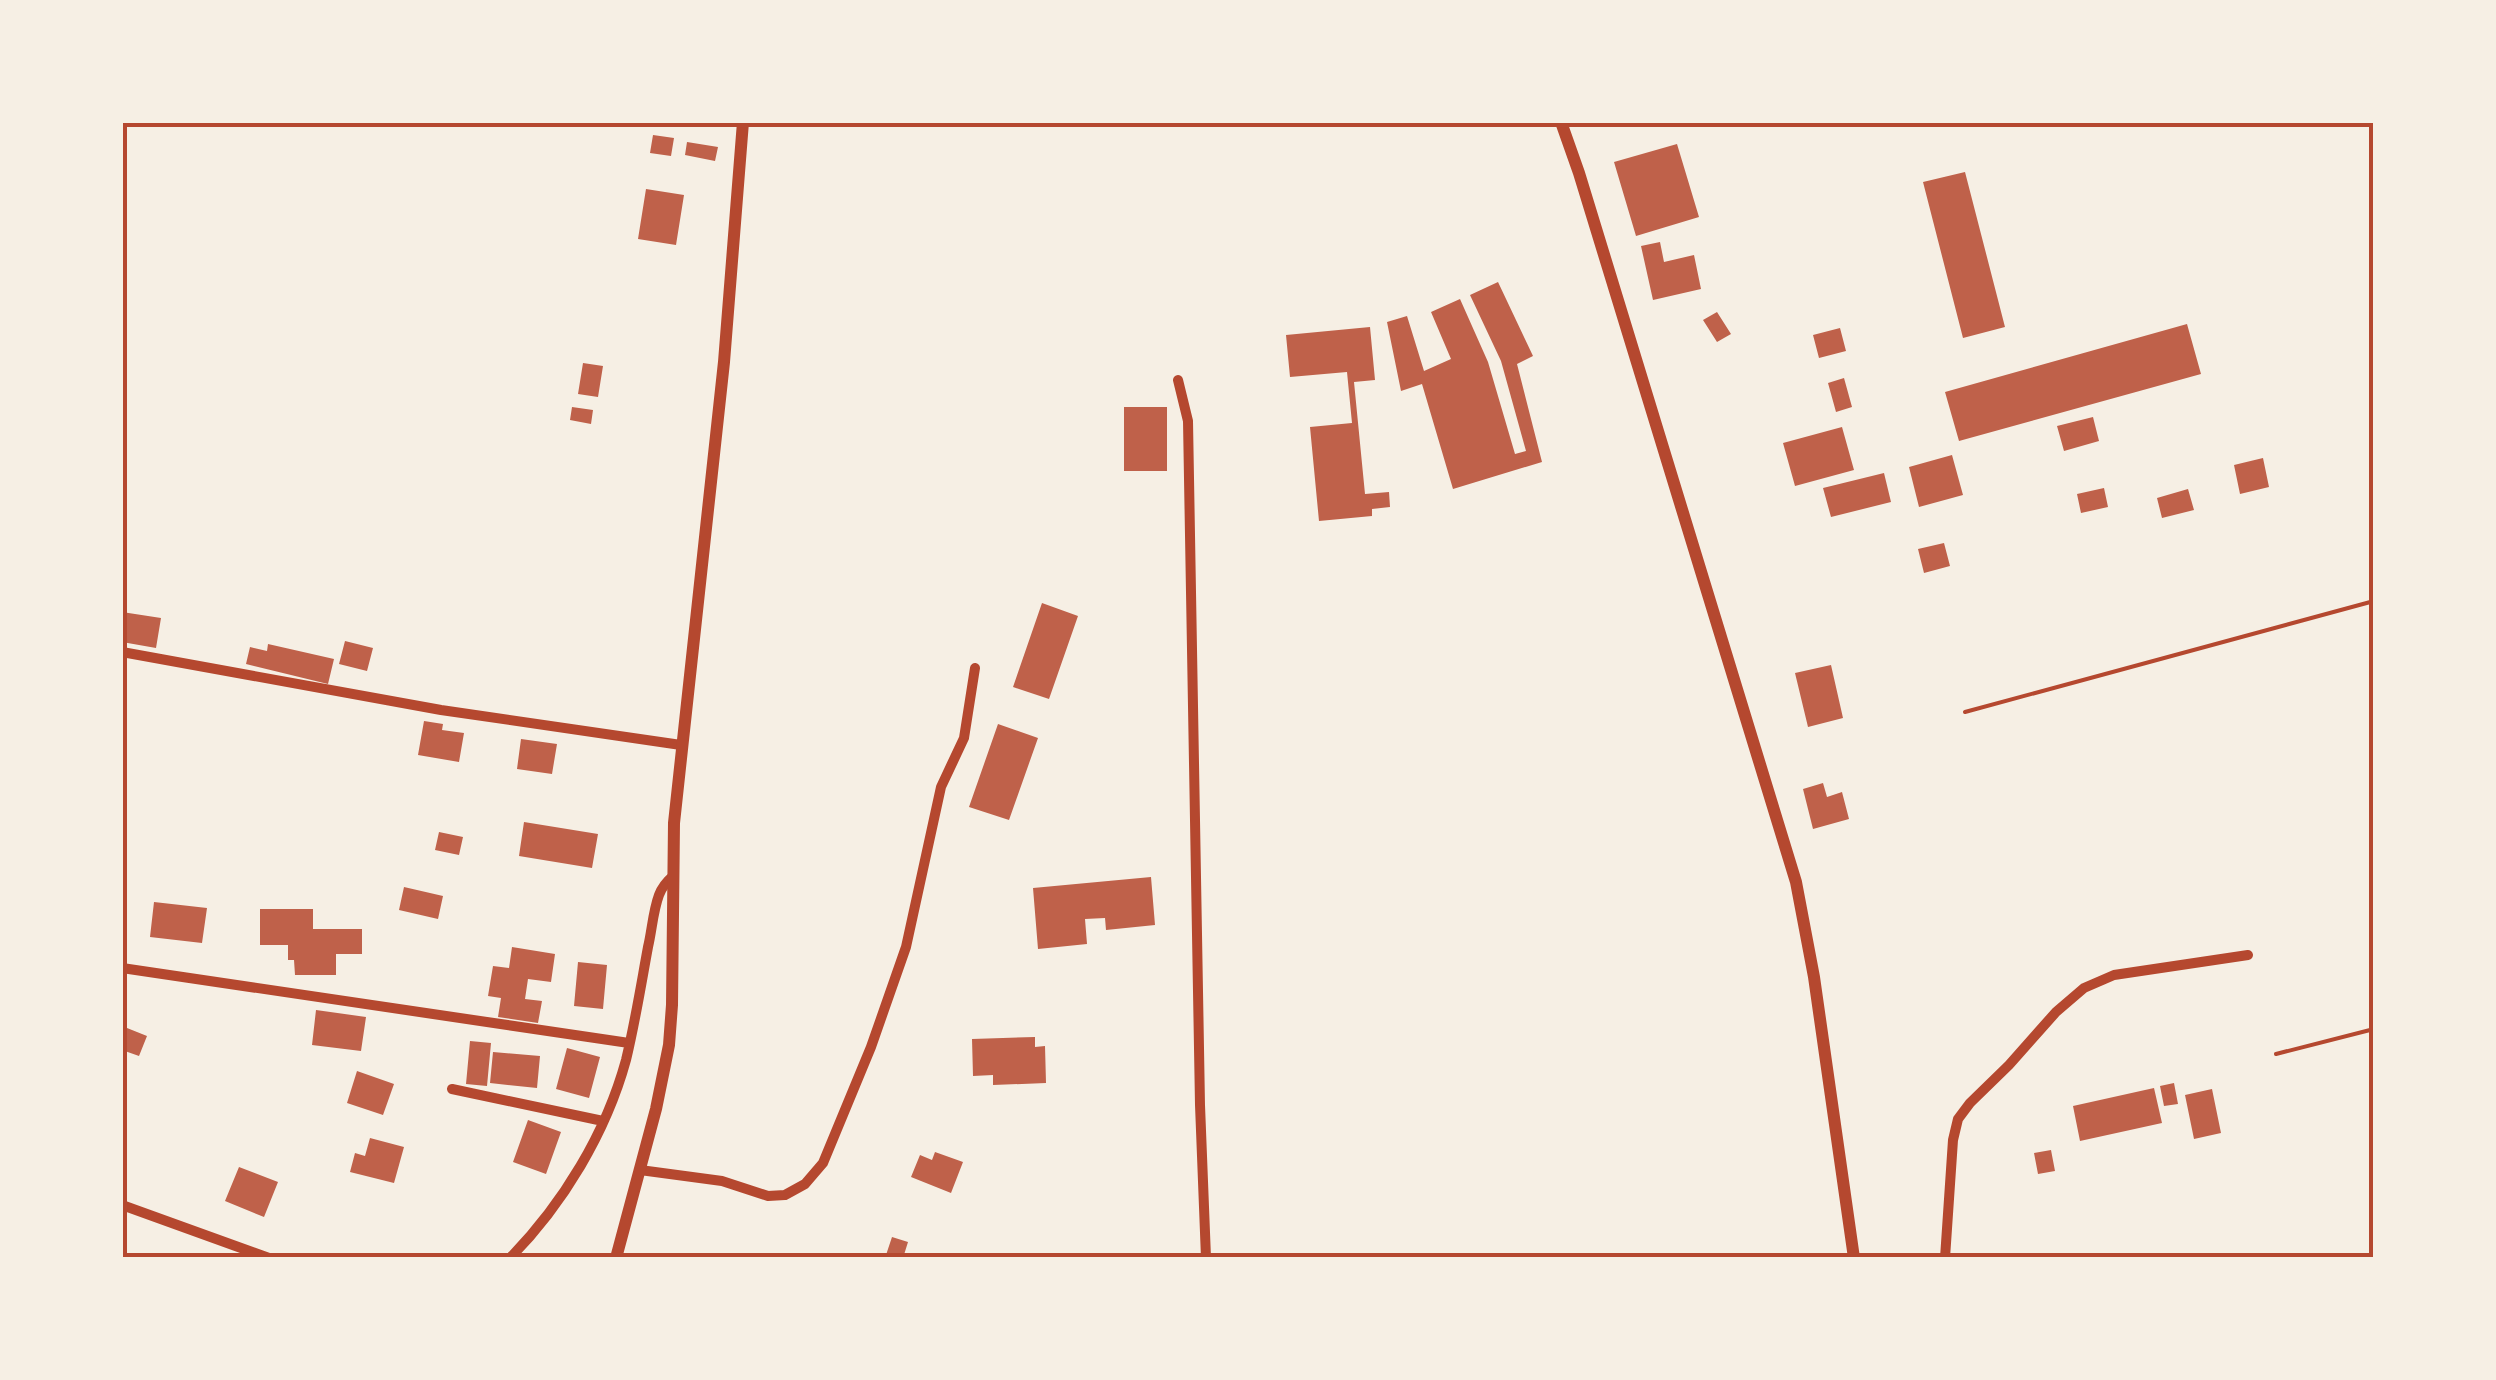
<svg xmlns="http://www.w3.org/2000/svg" width="2496" height="1380" font-family="'Exo 2',sans-serif">
<style>
.building{fill:#bf614a}
.lines{fill:none;stroke-linecap:round;stroke-linejoin:round}
.path{stroke:#b5482f;stroke-width:4}
.minor{stroke:#b5482f;stroke-width:10}
.tertiary{stroke:#b5482f;stroke-width:12}
.neatline{fill:none;stroke:#b5482f;stroke-width:4}
</style>
<rect width="100%" height="100%" fill="#f6efe4"/>
<!-- building -->
<path class="building" d="M653 135 674 138 671 156 650 153Z
M687 142 718 147 715 161 685 155Z
M1677 144 1699 217 1636 236 1614 162Z
M1965 172 2005 327 1963 338 1923 182Z
M646 189 684 195 676 245 638 239Z
M1660 242 1664 262 1694 255 1701 289 1653 300 1641 246Z
M1498 282 1533 356 1517 364 1542 462 1453 489 1422 384 1401 391 1387 322 1407 316 1424 371 1451 359 1431 312 1460 299 1488 362 1515 454 1526 451 1501 361 1470 295Z
M1717 312 1731 334 1717 342 1703 320Z
M2187 324 2201 374 1959 441 1945 392Z
M1370 327 1375 380 1354 382 1365 494 1389 492 1390 507 1372 509V516L1319 521 1310 427 1352 423 1347 372 1290 377 1286 335Z
M1840 328 1846 351 1819 358 1813 335Z
M583 363 603 366 598 397 578 394Z
M1844 378 1852 407 1836 412 1828 383Z
M572 407 593 410 591 424 570 420Z
M1124 407H1167V471H1124Z
M2093 417 2099 441 2064 451 2057 426Z
M1842 427 1854 470 1795 486 1783 443Z
M1952 455 1963 495 1919 507 1909 467Z
M2263 458 2269 487 2240 494 2234 465Z
M1884 473 1891 502 1831 517 1823 488Z
M2104 488 2108 507 2081 513 2077 494Z
M2188 489 2194 510 2162 518 2157 498Z
M1944 543 1950 566 1924 573 1918 549Z
M1042 603 1078 616 1049 699 1013 687Z
M122 612 161 618 156 648 122 642Z
M345 641 373 648 367 671 339 664Z
M268 644 334 659 328 684 246 664 250 647 267 651Z
M1831 665 1843 718 1808 727 1795 673Z
M424 721 443 724 442 730 464 733 459 762 418 755Z
M998 724 1038 738 1009 820 969 807Z
M521 739 557 744 552 774 517 769Z
M1823 783 1827 797 1842 792 1849 819 1813 829 1803 789Z
M524 822 598 834 592 868 519 856Z
M439 832 463 837 459 855 435 850Z
M1151 877 1155 925 1106 930 1105 918 1085 919 1087 944 1038 949 1033 888Z
M404 887 443 896 438 919 399 910Z
M154 902 207 908 202 943 150 937Z
M260 909H313V929H362V954H336V975H295L294 960H288V945H260Z
M512 947 555 954 551 982 528 979 525 999 542 1001 538 1023 498 1017 501 998 488 996 493 966 509 968Z
M578 962 607 965 603 1009 574 1006Z
M316 1010 366 1017 361 1051 312 1045Z
M122 1026 147 1036 139 1056 122 1050Z
M1035 1037V1047L1045 1046 1046 1083 993 1085V1075L973 1076 972 1039Z
M470 1041 491 1043 487 1086 466 1084Z
M567 1048 600 1057 589 1098 556 1089Z
M493 1052 540 1056 537 1088 490 1083Z
M357 1071 394 1084 383 1115 347 1103Z
M2174 1083 2178 1104 2164 1106 2160 1086Z
M2154 1088 2162 1123 2080 1141 2073 1106Z
M2212 1089 2221 1133 2194 1139 2185 1095Z
M528 1120 561 1132 546 1174 513 1162Z
M370 1138 404 1147 394 1183 350 1172 355 1153 365 1156Z
M2051 1150 2055 1171 2038 1174 2034 1153Z
M935 1152 963 1162 951 1193 911 1177 920 1155 932 1160Z
M239 1167 278 1182 264 1217 225 1201Z
M892 1237 908 1242 903 1258H885Z"/>
<g class="lines">
<!-- path -->
<path class="path" d="M1965 712 2374 601
M2276 1054 2374 1029"/>
<!-- minor -->
<path class="minor" d="M1178 380 1188 421 1200 1105 1206 1258
M122 652 441 710 681 745
M122 968 629 1043
M452 1089 603 1121
M640 1170 722 1181 768 1196 785 1195 805 1184 823 1163 871 1047 906 947 941 787 964 738 975 668
M122 1205 269 1258
M510 1258C563 1204 606 1133 626 1060 635 1023 641 985 648 947 652 930 653 911 659 895 662 887 666 882 673 876
M1945 1258 1953 1140 1958 1119 1970 1103 2009 1065 2056 1012 2084 988 2114 975 2248 955"/>
<!-- tertiary -->
<path class="tertiary" d="M1561 122 1579 173 1796 882 1814 977 1854 1258
M616 1258 656 1109 669 1045 672 1005 674 823 724 362 743 122"/>
</g>
<!-- border -->
<rect width="2496" height="1380" fill="none" stroke="#f6efe4" stroke-width="250"/>
<rect x="125" y="125" width="2246" height="1130" class="neatline"/>
</svg>
